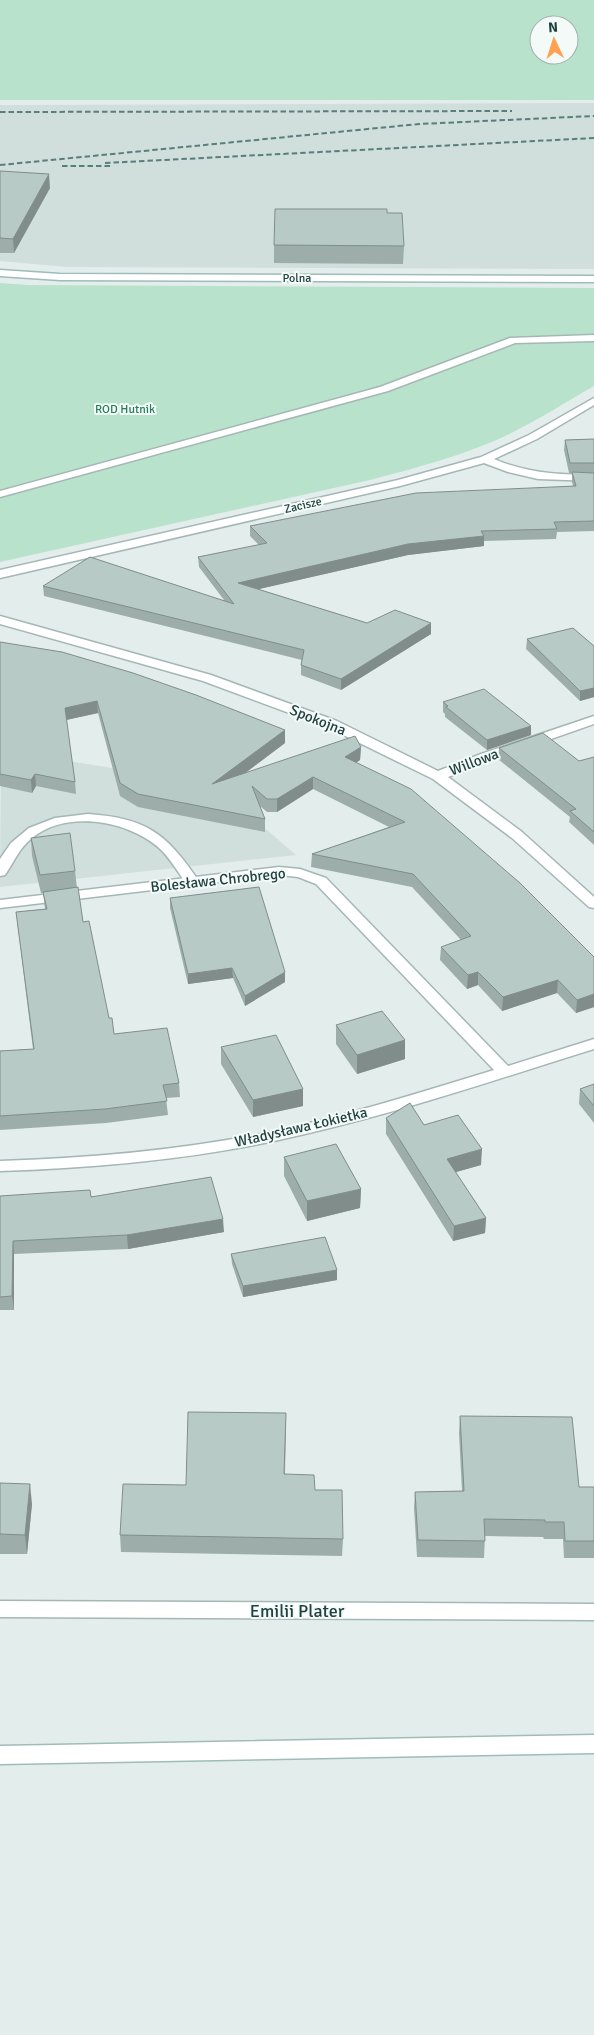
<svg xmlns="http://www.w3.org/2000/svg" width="594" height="2035" font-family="Signika,sans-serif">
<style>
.built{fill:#d0dedc}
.green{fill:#b9e2cd;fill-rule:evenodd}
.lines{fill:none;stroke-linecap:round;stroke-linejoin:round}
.lane-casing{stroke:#a5b7b5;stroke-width:3}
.street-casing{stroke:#a5b7b5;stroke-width:3}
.secondary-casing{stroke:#9fbcb8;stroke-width:3}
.lane{fill:#fff;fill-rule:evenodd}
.street{fill:#fff;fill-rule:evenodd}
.secondary{fill:#fff;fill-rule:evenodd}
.rail{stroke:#5a7e7c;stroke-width:2;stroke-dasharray:5.5 3;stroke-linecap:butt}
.wall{fill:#9daeaa}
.shaded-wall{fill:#808d8b}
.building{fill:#b7cac6;stroke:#808d8b}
.labels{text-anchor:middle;stroke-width:4;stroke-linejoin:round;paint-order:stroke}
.far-street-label{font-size:12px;fill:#204240;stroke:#f4faf8}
.far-park-label{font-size:12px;fill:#257e5b;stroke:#f4faf8}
.street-label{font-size:15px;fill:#204240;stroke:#f4faf8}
.near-street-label{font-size:18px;fill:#204240;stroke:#f4faf8}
</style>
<rect width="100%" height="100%" fill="#e3eeec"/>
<!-- built -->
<path class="built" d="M594 103V269L67 267 0 261V105Z
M1 750 161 776 208 807 267 830 296 855 0 887Z"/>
<!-- green -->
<path class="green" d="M0 0H594V100H0ZM539 25H569V55H539Z
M0 283 28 285 594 288V386C561 405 529 426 494 441 454 458 412 469 370 480L0 562Z"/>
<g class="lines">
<!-- lane casing -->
<g class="lane-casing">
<path id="lane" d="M594 335V341L515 343 388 391 0 497V491L380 387 510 338Z
M88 814C146 818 166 833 198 880L196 883H186C177 871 169 856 158 847 126 820 66 810 32 838 19 848 14 862 5 875L0 876V859L11 843 29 828 55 818Z"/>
</g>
<!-- street casing -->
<g class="street-casing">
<path id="street" d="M594 398V405L537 439 494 459C526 473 559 475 594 475V481L538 479 508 472 484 463 400 486 0 578V570L398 480 481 457 529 435Z
M0 616 211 675 337 721 438 771 481 754 594 716V724L491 760 448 777 522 832 594 897V908L589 907 512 838 433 779 327 727 203 681 0 624Z
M279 867 300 869 326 878 508 1066 594 1039V1049C488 1082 383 1118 274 1141 184 1160 92 1168 0 1171V1161C92 1158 185 1150 275 1131 349 1115 422 1092 494 1070L316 884 298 877 279 875 0 908V900Z
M0 1601 594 1604V1620L0 1617Z"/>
</g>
<!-- secondary casing -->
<g class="secondary-casing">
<path id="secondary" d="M0 270 60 274 594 276V282L60 280 0 276Z
M594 1735V1753L0 1764V1746Z"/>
</g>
<!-- lane -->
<use href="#lane" class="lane"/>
<!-- street -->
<use href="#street" class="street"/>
<!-- secondary -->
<use href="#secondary" class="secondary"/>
<!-- rail -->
<path class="rail" d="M0 112 512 111
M105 163 594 138
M0 165 419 124 594 116
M62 166H112"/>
</g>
<!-- wall -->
<path class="wall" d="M0 171 50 188 14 253H0Z
M387 213 404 246 403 264 274 263V245Z
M594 439V531L557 532 556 539 484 541V546L408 555 258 589 367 623 431 634 341 690 301 675V665L302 660 44 596 43 586 224 600 199 567 198 557 259 545 250 536V526L573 486 572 482V473H569L564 450 565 440Z
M527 639 594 646V697L580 701 526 649Z
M0 642 285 743 244 774 361 747 360 760 356 763 594 957V1007L576 1013 557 993 502 1011 478 985 467 989 440 960 441 947 461 940 412 887 311 867 312 854 389 827 313 789 277 812H267L260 806 265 819V832L138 807 120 796 98 713 66 720 75 782 76 794 36 786 32 793 0 786Z
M443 702 531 735 487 750 445 717V714L443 712Z
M499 748 579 761 594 757V845L569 822 570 817 498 759Z
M31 838 75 871 77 888 83 922 109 1018 114 1034 179 1083 180 1097 166 1098 168 1115 106 1123 0 1130V1051L33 1049 16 912 45 909 43 893H41L32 856Z
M170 898 285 982 245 1006 233 978 188 984 170 908Z
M336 1025 405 1040V1059L357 1074 336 1044Z
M221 1047 303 1089V1106L253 1117 221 1064Z
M594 1084V1123L579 1104 580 1089Z
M386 1118 424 1125 481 1165 455 1172 486 1218 485 1233 453 1241 386 1134Z
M284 1157 361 1189 360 1208 307 1221 284 1176Z
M0 1196H91L224 1232 128 1249 14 1254V1310H0Z
M231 1254 337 1270V1280L243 1297 232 1264Z
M460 1416 579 1487H594V1558H564L563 1539H544L543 1537 485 1536 484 1558 417 1557 414 1508 415 1492 462 1491 459 1433Z
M286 1431 285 1474 315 1490 343 1539 342 1556 121 1552 120 1535 186 1485Z
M0 1483 32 1504 27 1554H0Z"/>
<!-- shaded-wall -->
<path class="shaded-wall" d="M49 174 50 188 14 253 13 239Z
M484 536V546L408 555 238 594V583L408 544Z
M431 623V634L341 690V679Z
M594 688V697L580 701V691Z
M97 701 98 713 66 720 65 708Z
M531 726V735L487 750V740Z
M285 730V743L213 797 212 784Z
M361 747 360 760 345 770V757Z
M35 774 36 786 32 793 31 780Z
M313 777V789L277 812V799Z
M232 968 233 978 188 984V974Z
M285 972V982L245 1006V996Z
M478 972V985L467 989 468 975Z
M558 980 557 993 502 1011 503 997Z
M594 994V1007L576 1013 577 1000Z
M405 1040V1059L357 1074V1055Z
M303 1089V1106L253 1117V1100Z
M482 1149 481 1165 446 1175 447 1159Z
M361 1189 360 1208 307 1221V1201Z
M486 1218 485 1233 453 1241 454 1226Z
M223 1219 224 1232 128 1249 127 1235Z
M13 1241 14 1254V1310L12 1296Z
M337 1270V1280L243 1297V1286Z
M30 1484 32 1504 27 1554 25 1535Z"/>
<!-- building -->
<path class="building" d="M0 171 49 174 13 239 0 238Z
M275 209H387V213H402L404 246 274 245Z
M594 439V463H570L565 440Z
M572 472 594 473V521L554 522 557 529 481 531 484 536 408 544 238 583 367 623 395 610 431 623 341 679 301 665 304 650 43 586 90 557 234 604 198 557 267 543 250 526 416 493 576 486Z
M573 628 594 646V688L580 691 527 639Z
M0 642 62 652 133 673 196 695 285 730 212 784 355 736 361 747 345 757 411 789 520 883 594 957V994L577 1000 558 980 503 997 478 972 468 975 441 947 471 936 413 874 312 854 405 822 313 777 277 799H267L252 786 265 819 138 794 120 783 97 701 65 708 75 782 35 774 31 780 0 774Z
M484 689 531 726 487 740 446 707 448 706 443 702Z
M543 733 579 761 594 757V832L570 811 576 809 499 748Z
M70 833 75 871 40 875 31 838Z
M78 887 83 922 89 921 109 1018H112L114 1034 167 1028 179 1083 163 1085 167 1101 105 1109 0 1116V1051L34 1049 16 912 47 909 43 892Z
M259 887 285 972 245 996 232 968 188 974 170 898Z
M382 1011 405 1040 357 1055 336 1025Z
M276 1035 303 1089 253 1100 221 1047Z
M594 1084V1106L580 1089Z
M410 1103 424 1125 458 1115 482 1149 447 1159 486 1218 454 1226 386 1118Z
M336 1144 361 1189 307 1201 284 1157Z
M211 1177 223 1219 127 1235 13 1241 12 1296 0 1297V1196L90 1190 91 1197Z
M325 1237 337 1270 243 1286 231 1254Z
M188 1412 286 1413 284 1474 314 1475 315 1490H342L343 1539 120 1535 123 1484 186 1485Z
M460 1416 572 1417 579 1487H594V1541H565L564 1522H545V1520L484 1519 485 1541 418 1540 415 1492 464 1491Z
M0 1483 30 1484 25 1535 0 1534Z"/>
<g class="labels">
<!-- far-street labels -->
<g class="far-street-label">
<text x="297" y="282">Polna</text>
<text transform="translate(303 505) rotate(-13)" y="4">Zacisze</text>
</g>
<!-- far-park labels -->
<g class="far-park-label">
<text x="125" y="413">ROD Hutnik</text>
</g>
<!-- street labels -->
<g class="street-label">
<text transform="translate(318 720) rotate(22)" y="5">Spokojna</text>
<text transform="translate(474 762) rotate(-21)" y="5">Willowa</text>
<text transform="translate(218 880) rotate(-6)" y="5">Bolesława Chrobrego</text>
<text transform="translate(301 1127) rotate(-13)" y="5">Władysława Łokietka</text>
</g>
<!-- near-street labels -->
<g class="near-street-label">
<text x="297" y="1617">Emilii Plater</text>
</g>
</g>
<!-- north arrow -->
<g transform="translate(554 40) rotate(356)"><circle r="24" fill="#f4faf8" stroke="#9fb0ae"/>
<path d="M0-4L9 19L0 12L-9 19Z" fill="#ffa150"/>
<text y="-8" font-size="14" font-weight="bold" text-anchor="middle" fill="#204240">N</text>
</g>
</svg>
